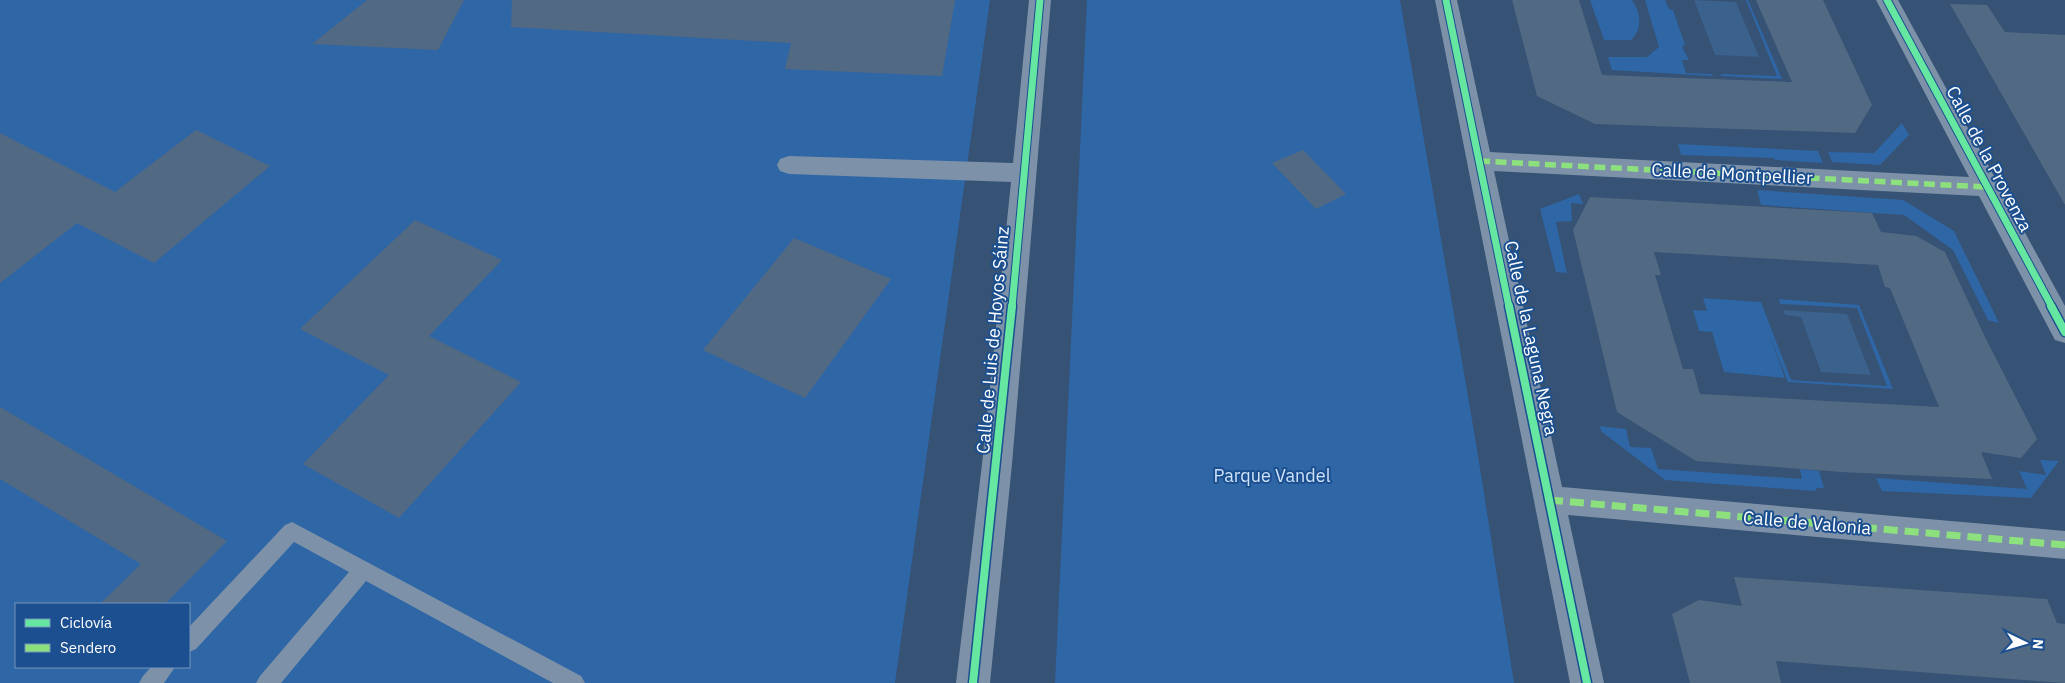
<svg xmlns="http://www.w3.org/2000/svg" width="2065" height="683" font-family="'IBM Plex Sans',sans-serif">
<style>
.green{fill:#2f66a5;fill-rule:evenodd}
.water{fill:#3b618d}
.building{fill:#526984;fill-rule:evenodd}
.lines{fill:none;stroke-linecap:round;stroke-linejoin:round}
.lane{fill:#7d92a8;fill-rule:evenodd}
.street{fill:#7d92a8;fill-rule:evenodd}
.quiet-far1{stroke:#8de07e;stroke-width:5.5;stroke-dasharray:11 5.5;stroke-linecap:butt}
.quiet{stroke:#8de07e;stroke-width:7;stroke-dasharray:14 7;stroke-linecap:butt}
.cycleway-far1-casing{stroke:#1b4f8f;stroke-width:9}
.cycleway-casing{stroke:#1b4f8f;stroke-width:11}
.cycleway-far1{stroke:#66e7a1;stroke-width:7}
.cycleway{stroke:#66e7a1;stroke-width:8}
.labels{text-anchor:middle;stroke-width:4;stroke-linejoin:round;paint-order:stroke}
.street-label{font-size:18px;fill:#fff;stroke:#1b4f8f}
.park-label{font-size:18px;fill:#cfe3fa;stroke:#1b4f8f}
</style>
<rect width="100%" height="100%" fill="#365274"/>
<!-- green -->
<path class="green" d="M0 0H990L895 683H0ZM16 604H189V667H16Z
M1087 0H1400L1476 443 1514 683H1055Z
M1590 0H1632C1641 13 1643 29 1631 40H1604Z
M1645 0H1665L1669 9 1673 10 1685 45 1682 47 1689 60H1682L1686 73 1713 74 1712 76 1612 70 1608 57H1647L1659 47Z
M1746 0H1748L1782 79 1721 76V74L1777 76Z
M1902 123 1909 135 1880 165 1832 162 1828 152 1874 153Z
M1678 144 1818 151 1823 163 1775 160 1774 158 1681 155Z
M1757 190 1903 200 1954 231 1999 323 1988 320 1953 250 1904 215 1761 205Z
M1579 194 1583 204 1571 203 1572 221 1556 222 1567 273 1556 272 1540 209Z
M1703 298 1761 302 1791 380 1887 386 1857 308 1780 304 1779 299 1859 305 1893 389 1788 382 1769 334 1785 378 1724 372 1712 332 1699 331 1693 310 1707 311Z
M1599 426 1626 429 1630 447 1651 448 1658 469 1802 479 1800 469 1819 471 1824 488H1816V491L1665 480 1602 432Z
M2040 460 2059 461 2031 498 1882 491 1876 478 2027 489 2019 471 2046 475Z"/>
<!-- water -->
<path class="water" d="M1694 0 1736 2 1759 57 1715 55Z
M1783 310 1847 314 1871 375 1821 372 1801 317 1785 315Z"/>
<!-- building -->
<path class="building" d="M367 0H464L438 50 312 44Z
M512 0H955L942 76 785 69 791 43 511 27Z
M1512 0H1579L1602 75 1792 82 1756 0H1823L1872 105 1855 133 1595 124 1537 96Z
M1950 4 1987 5 2005 32 2065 35V205Z
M196 130 270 166 154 263 77 223 0 283V133L115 192Z
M1303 150 1346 194 1316 209 1272 163Z
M1590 197 1872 213 1881 232 1916 236 1945 252 1986 339 2037 439 2021 458 1981 452 1992 479 1841 472 1696 461 1617 412 1573 230ZM1654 252 1878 265 1885 287 1890 288 1939 407 1700 394 1693 369H1683L1655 275H1661Z
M415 220 502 260 429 336 521 382 399 518 303 464 389 375 300 329Z
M794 238 891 279 805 398 703 350Z
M0 407 227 541 165 604H100L141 564 0 479Z
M1734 577 2047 599 2057 623 2065 624V683L1776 661 1781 683H1690L1672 614 1699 600 1742 606Z"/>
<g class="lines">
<!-- lane -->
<path class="lane" d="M292 522 581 676 585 683H553L366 581 281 683H256L260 676 349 572 294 542 196 649 189 652V627L285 525Z
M151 667H175L164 683H139L143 676Z"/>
<!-- street -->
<path class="street" d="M1029 0H1051L1012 464 990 683H956L982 464 1011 182 789 174 780 171 777 165 780 159 789 156 1013 163Z
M1435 0H1457L1490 152 1969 177 1876 0H1898L2065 306V343L2055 340 1979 196 1494 171 1562 487 2065 531V559L1568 515 1604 683H1570Z"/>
<!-- quiet-far1 -->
<path class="quiet-far1" d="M1479 161 1986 187"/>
<!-- quiet -->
<path class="quiet" d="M1549 500 2065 545"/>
<!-- cycleway-far1 casing -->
<g class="cycleway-far1-casing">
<path id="cycleway-far1" d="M1446 0 1509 307
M1887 0 2052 307
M1012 307 1040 0"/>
</g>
<!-- cycleway casing -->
<g class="cycleway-casing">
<path id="cycleway" d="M1509 306 1587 683
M2051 306 2065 332
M973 683 1012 306"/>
</g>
<!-- cycleway-far1 -->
<use href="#cycleway-far1" class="cycleway-far1"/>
<!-- cycleway -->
<use href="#cycleway" class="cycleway"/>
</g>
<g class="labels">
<!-- street labels -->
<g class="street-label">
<text transform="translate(1989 159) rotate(62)" y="6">Calle de la Provenza</text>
<text transform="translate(1732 174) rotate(3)" y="6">Calle de Montpellier</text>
<text transform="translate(1531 338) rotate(78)" y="6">Calle de la Laguna Negra</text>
<text transform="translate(993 340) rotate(-85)" y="6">Calle de Luis de Hoyos Sáinz</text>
<text transform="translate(1807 523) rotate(5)" y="6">Calle de Valonia</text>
</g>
<!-- park labels -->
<g class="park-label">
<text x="1272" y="482">Parque Vandel</text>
</g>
</g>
<!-- legend -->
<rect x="15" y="603" width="175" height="65" fill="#1b4f8f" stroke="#7695bc"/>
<rect x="25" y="619" width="25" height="8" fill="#66e7a1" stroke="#7695bc"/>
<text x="60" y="628" font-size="15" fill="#ffffff">Ciclovía</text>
<rect x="25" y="644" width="25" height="8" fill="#8de07e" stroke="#7695bc"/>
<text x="60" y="653" font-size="15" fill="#ffffff">Sendero</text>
<!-- north arrow -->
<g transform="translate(2025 643) rotate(95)" stroke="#1b4f8f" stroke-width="4" paint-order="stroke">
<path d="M0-4L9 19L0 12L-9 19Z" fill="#ffffff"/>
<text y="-8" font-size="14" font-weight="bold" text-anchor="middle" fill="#ffffff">N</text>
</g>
</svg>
